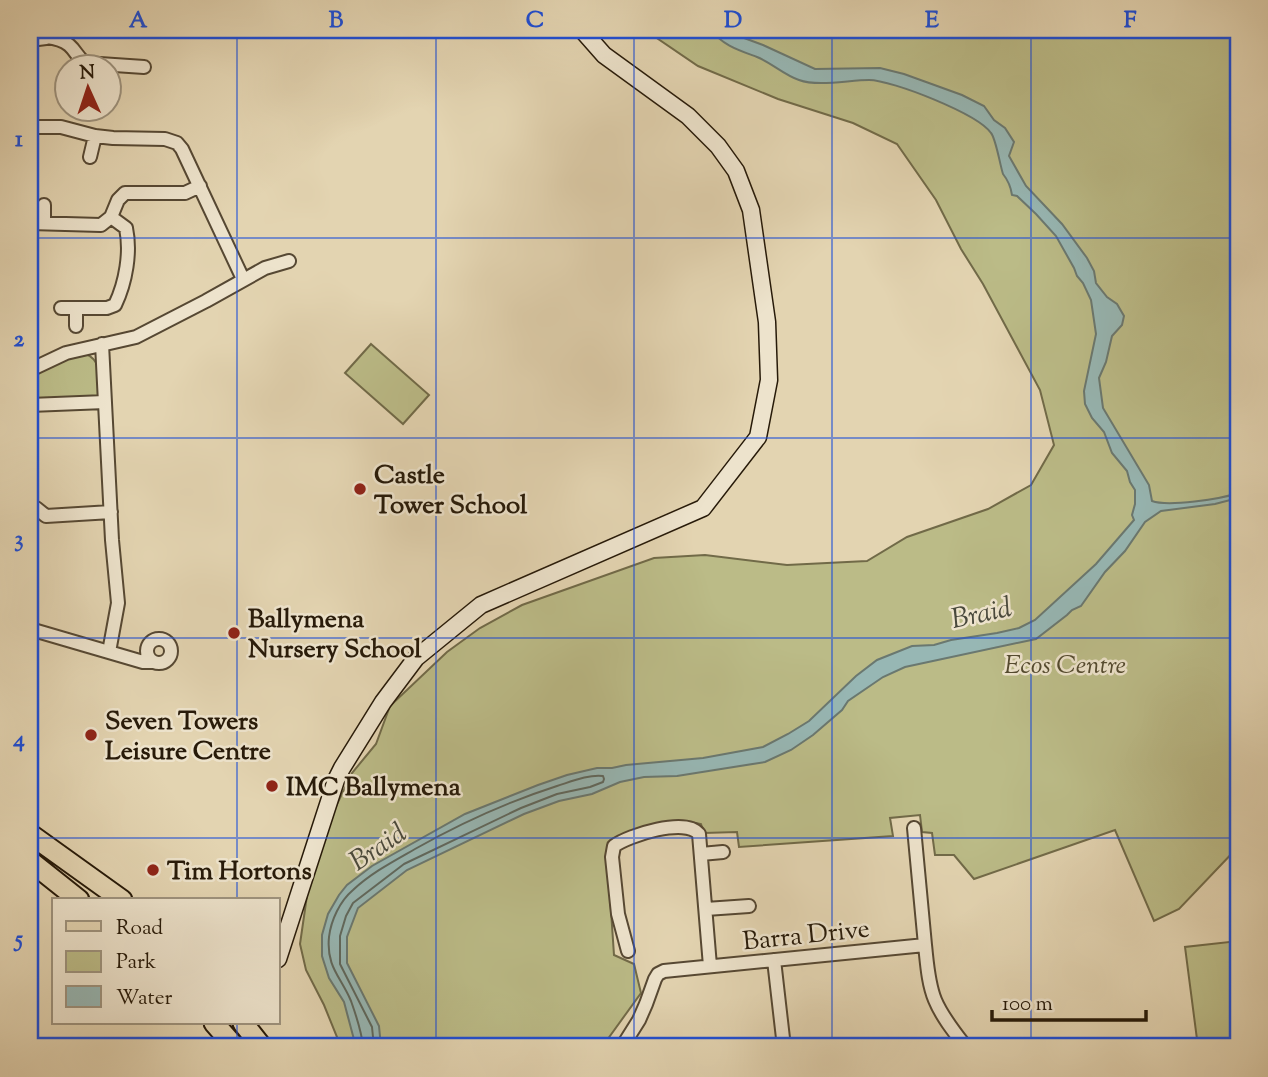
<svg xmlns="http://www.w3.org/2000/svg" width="1268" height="1077" font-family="'Sorts Mill Goudy',serif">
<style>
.green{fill:#bbbb87;stroke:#716a48;stroke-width:2}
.water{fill:#97b7b4;stroke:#6a7870;stroke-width:2}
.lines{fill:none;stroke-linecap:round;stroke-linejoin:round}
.shore{stroke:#5f685e;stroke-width:2}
.street-casing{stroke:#564833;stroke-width:16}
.secondary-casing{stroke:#271a09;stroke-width:19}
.primary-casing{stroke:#271a09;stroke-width:23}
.street{stroke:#ede3cc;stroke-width:12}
.secondary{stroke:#ede3cc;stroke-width:16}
.primary{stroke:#e3d4b1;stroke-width:19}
.grid{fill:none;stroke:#1d4ed8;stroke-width:2;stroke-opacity:0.55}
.poi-dot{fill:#8f2418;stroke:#ede3cc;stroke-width:2.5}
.labels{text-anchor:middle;stroke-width:5;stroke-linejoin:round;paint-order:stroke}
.poi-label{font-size:26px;font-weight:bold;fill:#271a09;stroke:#ede3cc;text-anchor:start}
.park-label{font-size:26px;font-style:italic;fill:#534a2f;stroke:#ede3cc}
.street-label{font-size:26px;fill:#271a09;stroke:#ede3cc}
.water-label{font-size:28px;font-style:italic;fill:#49493c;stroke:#ede3cc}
.neatline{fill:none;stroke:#1d4ed8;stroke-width:2.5}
.grid-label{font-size:23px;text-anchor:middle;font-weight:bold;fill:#1d4ed8}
</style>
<rect width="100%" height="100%" fill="#e3d4b1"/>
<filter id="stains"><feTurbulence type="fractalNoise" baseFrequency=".00286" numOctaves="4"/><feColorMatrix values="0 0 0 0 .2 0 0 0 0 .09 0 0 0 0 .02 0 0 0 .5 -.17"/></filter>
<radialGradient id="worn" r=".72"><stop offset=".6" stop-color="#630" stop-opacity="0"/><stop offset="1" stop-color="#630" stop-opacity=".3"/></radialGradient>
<!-- green -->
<path class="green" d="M645 30H1238V847L1179 909 1154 921 1115 830 974 879 954 855H935L932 833 922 832 920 815 890 818 893 836 739 847 737 832 704 833 701 824 696 823 655 824 612 839 607 851 614 955 634 964 641 993 602 1047H341L324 1005 306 970 300 944 313 854 352 773 376 744 390 706 447 652 480 628 522 605 654 558 705 555 787 565 867 561 907 537 988 509 1031 485 1054 445 1040 390 983 284 961 249 936 200 897 144 853 123 778 99 698 66Z
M371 344 429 395 403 424 345 373Z
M86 354C103 361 99 380 100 396L30 400V375L62 360Z
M1238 941V1047H1198L1185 947Z"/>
<!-- water -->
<path class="water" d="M712 30H728L736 35 763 45 815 69 880 68 904 74 962 95 984 106 994 120 1005 128 1014 142 1009 156 1026 186 1062 224 1087 258 1094 271 1096 283 1107 297 1117 304 1124 316 1122 325 1112 336 1106 362 1099 378 1103 408 1149 485 1152 501C1168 507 1221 499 1238 493V498L1215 504 1161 511 1145 522 1125 551 1105 572 1081 606 1072 610 1067 615 1036 639 905 667 883 677 848 701 842 710 813 735 791 750 765 762 677 776 644 777 620 782 592 794 559 801 524 814 407 870 358 908 347 937V963L379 1026 381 1047H356L344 1002 329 978 322 956V935L328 914 339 895 347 885 372 866 465 814 538 785 567 775 597 768H612L626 765 703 758 763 747 788 734 809 721 856 676 877 660 912 646 934 645 951 640 997 633 1019 628 1035 620 1096 564 1134 520 1132 515 1135 504V490L1130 482 1127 471 1112 453 1104 432 1092 418 1085 404 1084 391 1096 334 1091 300 1083 283 1077 276 1074 268 1056 236 1036 214 1017 196 1012 195C1011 188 1007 179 1003 174 1000 165 996 139 991 133 978 114 892 80 869 80 849 80 818 87 799 80 784 75 772 63 757 57 741 51 721 45 712 30Z"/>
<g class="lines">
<!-- shore -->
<path class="shore" d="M363 1047C362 1033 356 1015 351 1001 341 977 326 967 329 937 331 920 340 901 353 890 371 873 394 861 415 849 461 823 507 802 557 786 570 782 589 774 603 776L604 779 603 782 590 787 557 794 521 808 404 864 353 903 346 916 340 936V964L372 1027 374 1047"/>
<!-- street casing -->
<g class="street-casing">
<path id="street" d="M47 37C55 38 63 40 69 45 76 51 77 57 85 63L144 67
M30 40 46 38 48 31
M33 127H61L95 136 113 138 165 139 177 143 182 149 243 279
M90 157 95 136
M30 223 101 225 111 217 118 200 125 193H185L200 186
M44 223V205
M61 308H107L115 305C126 282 131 252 126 228L111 217
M76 326V308
M102 344 112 540 118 603 109 652
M30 370 66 353 136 337 206 301 265 268 289 261
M30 405 105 402
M36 508 46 516 111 512
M30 629 143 662H152
M147 651a12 12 0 1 1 24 0a12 12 0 1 1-24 0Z
M701 854 723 852
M706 909 749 906
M925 945C927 963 928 983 935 1000 942 1017 955 1033 966 1047
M628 951 618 914 612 857 614 846C629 835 686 817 699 834L710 966
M774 960 784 1047
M622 1047 639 1020 646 1004 655 979 658 974 664 971 925 945 914 828"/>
</g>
<!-- secondary casing -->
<g class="secondary-casing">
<path id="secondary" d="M278 959 336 780 342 768 383 702 416 658 481 605 703 508 758 437 769 380 767 322 751 210 736 171 718 146 688 116 604 55 582 30"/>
</g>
<!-- primary casing -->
<g class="primary-casing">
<path id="primary" d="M30 834 122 900
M30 861 79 900
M214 1023 235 1047
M243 1023 262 1047"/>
</g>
<!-- street -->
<use href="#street" class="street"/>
<!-- secondary -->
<use href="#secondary" class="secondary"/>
<!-- primary -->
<use href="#primary" class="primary"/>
</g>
<!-- grid -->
<path class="grid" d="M237 30V900M436 30V1047M634 30V1047M832 30V1047M1031 30V1047M30 238H1238M30 438H1238M30 638H1238M30 838H1238M237 1023V1047"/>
<!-- markers -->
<g class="poi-dot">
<circle cx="360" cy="489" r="7"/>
<circle cx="234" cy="633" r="7"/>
<circle cx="91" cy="735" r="7"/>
<circle cx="272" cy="786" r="7"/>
<circle cx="153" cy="870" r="7"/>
</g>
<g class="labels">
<!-- poi labels -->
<g class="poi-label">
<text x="374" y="483">Castle<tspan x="374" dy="30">Tower School</tspan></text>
<text x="248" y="627">Ballymena<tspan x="248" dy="30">Nursery School</tspan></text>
<text x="105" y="729">Seven Towers<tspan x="105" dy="30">Leisure Centre</tspan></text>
<text x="286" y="795">IMC Ballymena</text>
<text x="167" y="879">Tim Hortons</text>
</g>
<!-- park labels -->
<g class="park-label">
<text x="1065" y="673">Ecos Centre</text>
</g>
<!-- street labels -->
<g class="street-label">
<text transform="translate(806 934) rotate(-6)" y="9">Barra Drive</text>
</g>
<!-- water labels -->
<g class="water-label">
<text transform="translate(981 612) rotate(-12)" y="10">Braid</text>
<text transform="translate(377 846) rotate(-34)" y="10">Braid</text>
</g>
</g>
<!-- margin -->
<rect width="1268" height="1077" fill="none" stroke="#e3d4b1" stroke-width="77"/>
<!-- legend -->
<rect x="52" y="898" width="228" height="126" fill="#ede3cc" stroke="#9e937e" stroke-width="2"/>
<rect x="66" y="921" width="35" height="10" fill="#e3d4b1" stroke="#9e937e" stroke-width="2"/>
<text x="116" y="934" font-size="21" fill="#271a09">Road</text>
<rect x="66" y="951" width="35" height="21" fill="#bbbb87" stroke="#9e937e" stroke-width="2"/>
<text x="116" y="968" font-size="21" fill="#271a09">Park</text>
<rect x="66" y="986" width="35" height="21" fill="#97b7b4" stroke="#9e937e" stroke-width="2"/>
<text x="116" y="1004" font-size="21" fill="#271a09">Water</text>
<!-- north arrow -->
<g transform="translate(88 88) rotate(357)"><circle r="33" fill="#ede3cc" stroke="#9e937e" stroke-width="2"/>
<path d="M0-5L12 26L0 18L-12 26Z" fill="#8f2418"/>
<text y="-10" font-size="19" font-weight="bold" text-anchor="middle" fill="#271a09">N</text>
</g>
<!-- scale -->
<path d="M992 1010v10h154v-10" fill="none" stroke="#271a09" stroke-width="3.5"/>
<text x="1002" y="1010" font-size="21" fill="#271a09" stroke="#ede3cc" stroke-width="5" paint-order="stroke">100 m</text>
<rect x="38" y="38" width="1192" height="1000" class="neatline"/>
<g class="grid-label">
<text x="138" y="27">A</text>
<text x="336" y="27">B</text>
<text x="535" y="27">C</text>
<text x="733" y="27">D</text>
<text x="932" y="27">E</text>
<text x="1130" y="27">F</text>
<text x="19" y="146">1</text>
<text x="19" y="346">2</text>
<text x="19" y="546">3</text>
<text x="19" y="746">4</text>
<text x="19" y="946">5</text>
</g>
<rect width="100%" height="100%" filter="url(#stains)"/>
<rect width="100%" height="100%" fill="url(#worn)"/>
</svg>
